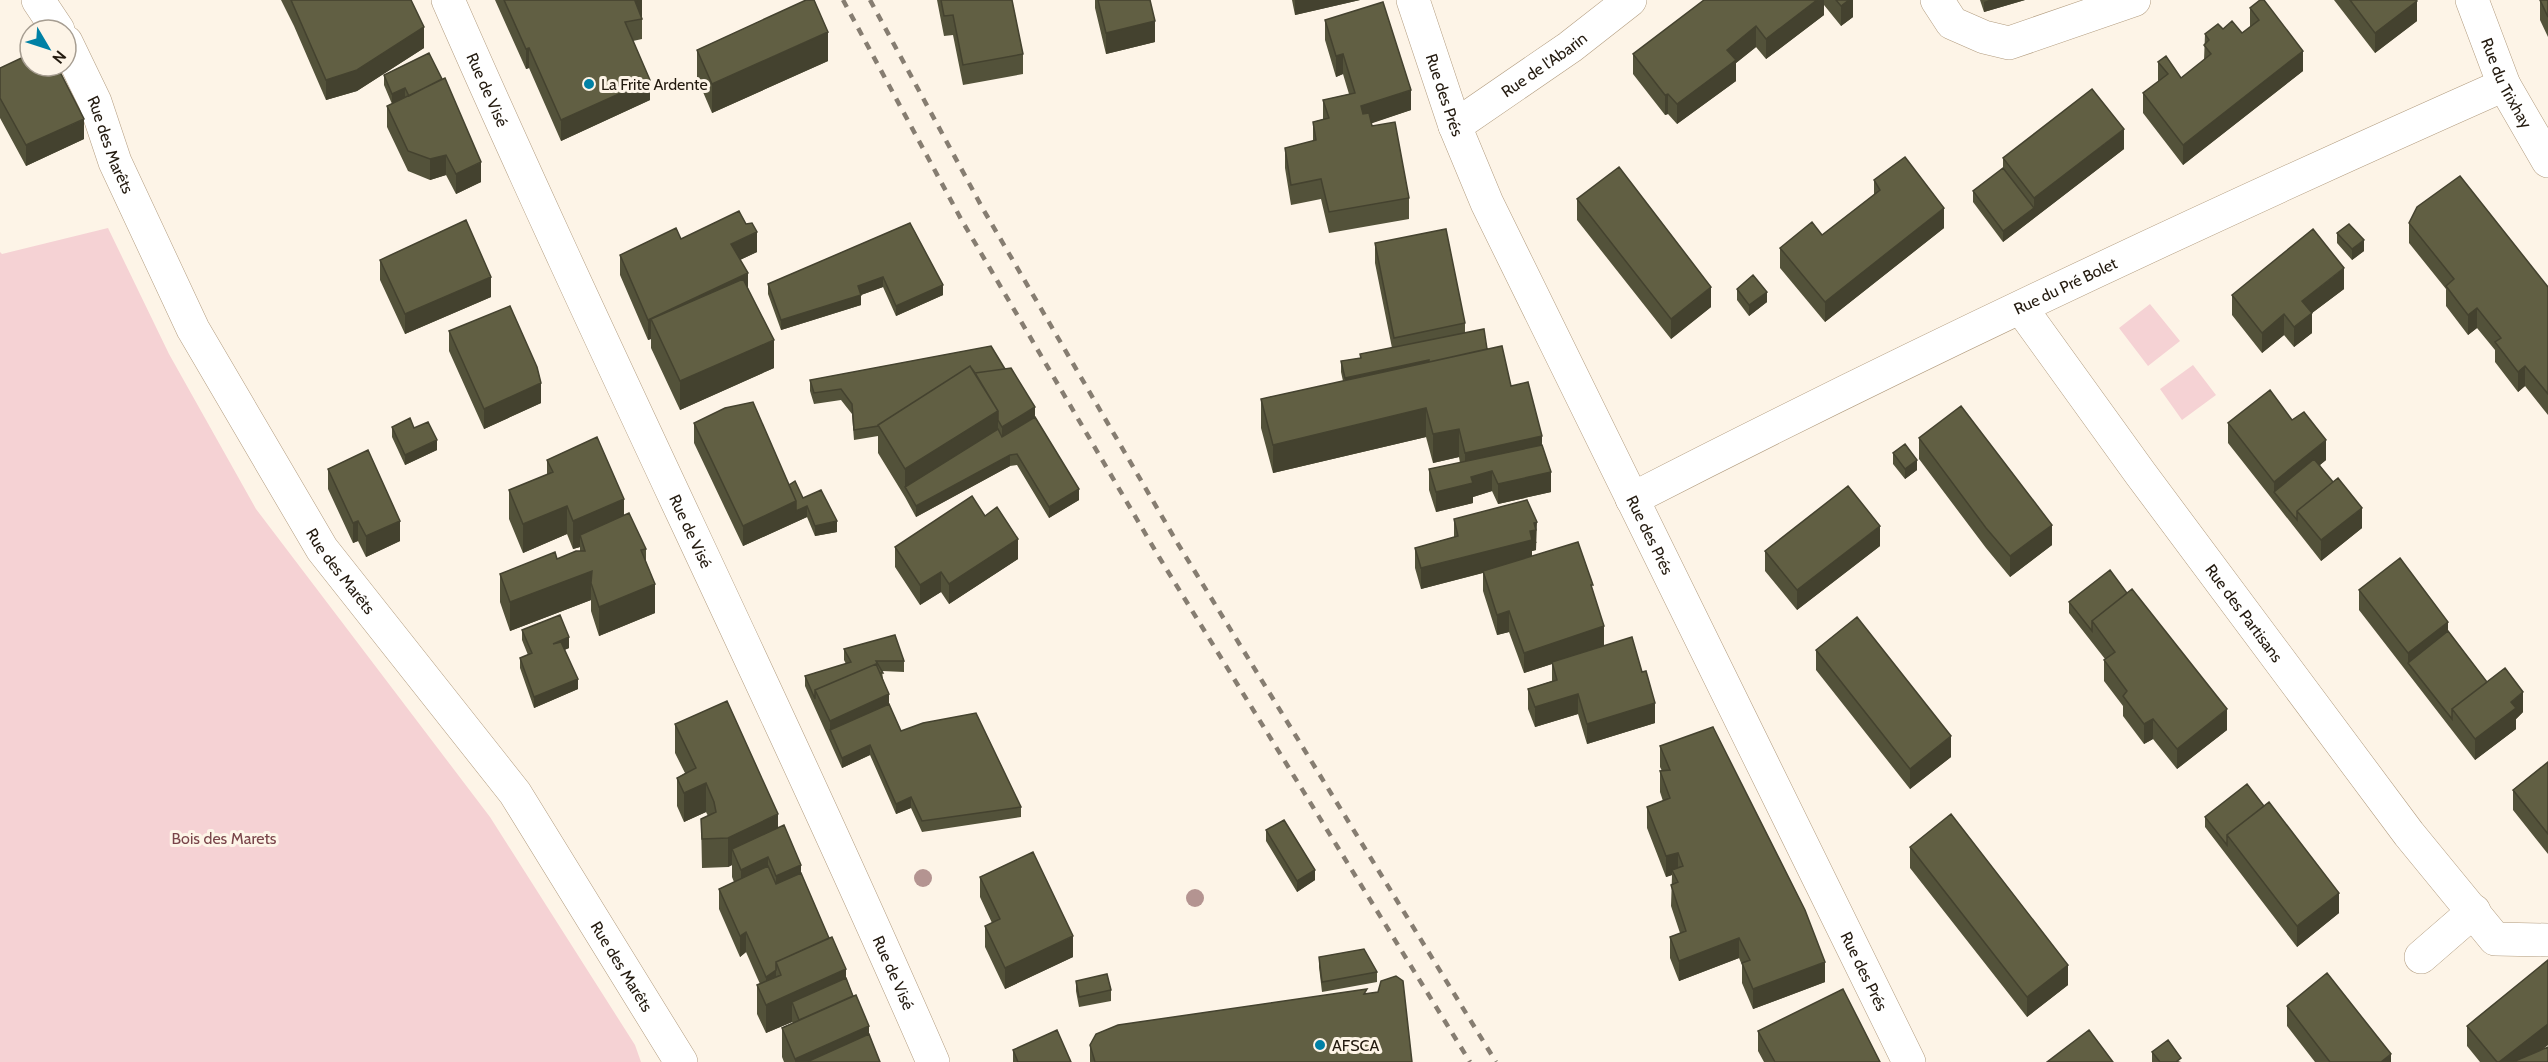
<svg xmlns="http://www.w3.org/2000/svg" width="2548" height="1062" font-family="Cabin,sans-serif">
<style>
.green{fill:#f5d2d4}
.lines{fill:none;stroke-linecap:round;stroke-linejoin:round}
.minor-casing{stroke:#b29c7f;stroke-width:34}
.minor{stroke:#fff;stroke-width:33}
.rail{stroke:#867d71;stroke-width:4.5;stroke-dasharray:8 8;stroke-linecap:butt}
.tree{fill:#b49491}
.wall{fill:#53523a}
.shaded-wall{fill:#44422f}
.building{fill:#615f43;stroke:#44422f;stroke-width:1.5}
.poi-dot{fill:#0081a5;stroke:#fdf4e7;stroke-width:2}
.labels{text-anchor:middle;stroke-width:6;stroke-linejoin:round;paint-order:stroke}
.street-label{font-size:16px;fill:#231a0f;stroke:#fdf4e7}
.poi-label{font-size:16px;fill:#231a0f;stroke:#fdf4e7;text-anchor:start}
.park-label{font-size:16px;fill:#79454a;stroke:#fdf4e7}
</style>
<rect width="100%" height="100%" fill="#fdf4e7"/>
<!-- green -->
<path class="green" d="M108 228 169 354 256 509 490 817 635 1045 641 1062H0V252L2 254Z
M2150 304 2180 341 2148 366 2119 328Z
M2193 365 2216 395 2182 420 2160 389Z"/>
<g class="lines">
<!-- minor casing -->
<g class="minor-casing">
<g id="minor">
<path d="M38 0 58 30"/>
<path id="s1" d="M448 0C604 357 778 705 933 1062"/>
<path id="s2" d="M1413 0 1455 126 1487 203 1909 1062"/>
<path d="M1937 0 1952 23 1984 37 2009 43 2134 0"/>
<path id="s3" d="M2472 0 2504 85 2548 161"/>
<path id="s4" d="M66 42 95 102 115 162 193 329 322 549 515 793 681 1062"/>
<path id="s5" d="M1455 126 1570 47 1630 0"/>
<path id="s6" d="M2021 308 2140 473 2409 834 2495 939 2548 940"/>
<path id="s7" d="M1632 499C1918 352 2211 215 2504 85"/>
<path d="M2421 957 2474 911"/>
</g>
</g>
<!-- minor -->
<use href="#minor" class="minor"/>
<!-- rail -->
<path class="rail" d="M843 0 961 219 1159 557 1470 1062
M870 0 983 209 1178 544 1496 1062"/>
</g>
<!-- trees -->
<g class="tree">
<circle cx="923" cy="878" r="9"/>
<circle cx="1195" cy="898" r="9"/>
</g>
<!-- wall -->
<path class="wall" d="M281 0H411L424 48 357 91 326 100 294 26Z
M495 0H642V39L633 41 650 100 561 141 529 68 526 69Z
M937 0H1012L1023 54V74L963 85 953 35 944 36Z
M1095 0H1150L1155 42 1106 54 1095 8Z
M1292 0H1360L1295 15Z
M1704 0H1853V17L1841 26 1824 5V15L1766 59 1756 47 1736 63V81L1677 124 1668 114 1665 115 1633 74V54Z
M1980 0H2025L1984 12Z
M2334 0H2416L2417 21 2375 53Z
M2540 0H2548V37L2540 20Z
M2250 8 2303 71 2183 165 2143 113V93L2158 82V62L2181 78 2204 60 2205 34 2223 29 2242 33 2250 27Z
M1325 20 1411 110 1371 123 1409 198V219L1329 233 1321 199 1291 205 1285 168V148L1313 141V122L1323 119V100L1349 94 1343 74 1336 77 1325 40Z
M697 50 828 61 712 113 697 78Z
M429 53 481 182 456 194 446 175 430 180 408 171 387 127V106L392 104 384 85V75Z
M0 68 84 139 26 166 0 118Z
M2124 149 2003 242 1973 202V191L2003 168V158Z
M1874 180 1944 228 1825 322 1780 268V248L1822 235 1874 196Z
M1577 199 1711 307 1671 339 1577 220Z
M910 223 943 295 896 316 883 287 861 295V305L781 330 768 294V284Z
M2409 223 2548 287V415L2525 386 2518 392 2495 362V350L2477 328 2468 335 2446 306V289L2409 243Z
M2337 233 2364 251 2352 260 2337 243Z
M681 239 757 252 740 260 748 288 774 368 680 410 651 348V339L648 340 620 275V255Z
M1375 243 1465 323V333L1487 349 1511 386 1542 445 1551 492 1498 504 1492 491 1473 497V503L1436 512 1429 490V469L1460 463 1459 457 1433 463 1426 437 1273 473 1261 428V399L1343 381 1341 372V361L1360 358 1392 348 1375 263Z
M380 260 491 297 405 334 380 280Z
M1737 289 1767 302 1749 316 1737 300Z
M2344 289 2312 313V333L2294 347 2284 335 2262 353 2232 315V295Z
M449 331 541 403 484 429 449 351Z
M810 380 1035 417 1079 500 1049 518 1017 465 1010 466 916 517 905 497 878 453V436L854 440 852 414 841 400 814 404 810 391Z
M2292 420 2326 460 2320 465 2362 528 2321 561 2228 443V423Z
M694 423 789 485 837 532 815 536 807 517 743 546 694 443Z
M392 427 414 428 437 450 405 465 392 437Z
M1919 438 2052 545 2010 577 1986 548 1919 459Z
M1893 453 1917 470 1905 479 1893 464Z
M547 460 624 516 646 549V563L655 613 599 636 591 611V600L510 631 500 602V574L557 559 580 551V547L573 549 567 534 523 553 509 519V490L547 475Z
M328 469 400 541 366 557 358 541 353 543 328 489Z
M985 516 1018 559 949 604 941 592 920 605 895 567V547Z
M1454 519 1537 542 1536 543V550L1532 551V556L1593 592 1604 646 1655 723 1587 744 1578 714 1535 727 1528 709V689L1552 681V664L1524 673 1509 632 1497 635 1483 591V573L1421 589 1415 568V548L1454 537Z
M1880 546 1797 610 1765 571V551Z
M2359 590 2448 631 2487 682 2523 712 2516 719V729L2475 760 2359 610Z
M2069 602 2227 730 2177 769 2153 739 2144 744 2123 716V706L2104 681V660L2105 659 2069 613Z
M522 630 569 648 564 650 578 689 534 708 520 668V658L528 655 522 640Z
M844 649 904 661V672L882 671 883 679 889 704 901 731 1021 807V817L922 832 911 808 896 814 870 755 842 768 805 686V676L846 664 844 660Z
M1816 650 1951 757 1910 789 1816 670Z
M675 724 778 828 801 873 846 978 880 1062H784L782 1057V1028L793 1023 792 1022 766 1033 757 1014V985L760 984 746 952 740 957 719 909V889L734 882 732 877V865L728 867 702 868 701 819 708 816 706 812 684 822 677 806V778L685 773 675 753Z
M1660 746 1825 982 1753 1009 1742 983V965L1739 958 1679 981 1670 958V937L1680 933 1671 906 1672 875 1666 877 1647 828V807L1663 801 1660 792V771H1662L1660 767Z
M2548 762V854L2513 810V790Z
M2264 806 2339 913 2297 947 2205 827V817Z
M1266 830 1315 880 1297 892 1266 841Z
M1910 847 2068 985 2027 1017 1910 868Z
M980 877 1073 957 1005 989 985 947V926L992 923 980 897Z
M1319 957 1377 972V982L1322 992 1319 967Z
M2548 960V1045L2540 1051 2548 1062H2480L2467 1046V1026Z
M1076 981 1111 990V1001L1079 1007 1076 991Z
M1367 993 1412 1062H1090V1045Z
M2287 1006 2391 1062H2315L2287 1026Z
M1758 1031 1880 1062H1764L1758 1051Z
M1013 1050 1071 1062H1013Z
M2152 1052 2181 1062H2152Z"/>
<!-- shaded-wall -->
<path class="shaded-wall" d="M638 0H642V19L635 1Z
M1295 0H1360L1295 15Z
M1817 0H1824V15L1766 59V39Z
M1849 0H1853V17L1841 26V6Z
M1989 0H2025L1984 12V2Z
M2417 1V21L2375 53V33Z
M1155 21V42L1106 54V33Z
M1756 26V47L1736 63V81L1677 124V104L1727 50Z
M424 27V48L357 91 326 100V80Z
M828 32V61L712 113V84Z
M529 48V68L526 69V49Z
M2303 51V71L2183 165V145Z
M1343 54V74L1336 77V56Z
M650 80V100L561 141V120Z
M405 88V98L392 104V94Z
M1411 90V110L1361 127V106Z
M1668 94V114L1665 115V95Z
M84 119V139L26 166V145Z
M2124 129V149L2003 242V231L2034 208V198Z
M446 155V175L430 180V159Z
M481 162V182L456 194V174Z
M1944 208V228L1825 322V302Z
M757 232V252L731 264V244Z
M2364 240V251L2352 260V249Z
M2344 268V289L2312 313V333L2294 347V327L2302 301Z
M748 273V294L651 319V339L648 340V320Z
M491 277V297L405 334V314Z
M883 277V287L861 295V305L781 330V320L858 286Z
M943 285V295L896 316V306Z
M1711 287V307L1671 339V319Z
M1767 292V302L1749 316V305Z
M2477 308V328L2468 335V315Z
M2284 314V335L2262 353V333Z
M774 340V368L680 410V381Z
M1429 360V370L1345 388V378Z
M2525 366V386L2518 392V372Z
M541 383V403L484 429V409Z
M1035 407V428L1002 447V427Z
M1426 408V437L1273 473V445Z
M998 411V440L905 487V469Z
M1459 429V457L1433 463V434Z
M1542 436V465L1492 471V491L1473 497V503L1436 512V492L1465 482V453Z
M437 440V450L405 465V455Z
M2326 440V460L2279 498 2274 492V482Z
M1010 455V466L916 517V506Z
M1917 460V470L1905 479V469Z
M1551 472V492L1498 504V484Z
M1079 489V500L1049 518V507Z
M624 499V528L580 535V547L573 549V521Z
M796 501V522L743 546V526Z
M567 506V534L523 553V524Z
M807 506V517L796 522V511Z
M2362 508V528L2321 561V540Z
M358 521V541L353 543V523Z
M400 521V541L366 557V536Z
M837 521V532L815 536V526Z
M1537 522 1536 550 1532 551V560L1421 589V568L1530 531 1534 523Z
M2052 525V545L2010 577V556Z
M1880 526V546L1797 610V590Z
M1018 539V559L949 604V584Z
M592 571 591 583V600L510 631V602Z
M941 572V592L920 605V585Z
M655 584V613L599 636V607Z
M1509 611V632L1497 635V615Z
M2448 622V642L2408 663V673V653Z
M1604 626V647L1524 673V653Z
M569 637V648L553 655V644Z
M578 679V689L534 708V697Z
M2523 692V712L2516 719V729L2475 760V739L2511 702Z
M889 694V715L830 730V721Z
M1578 694V714L1535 727V707Z
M1655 703V723L1587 744V724Z
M2227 709V730L2177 769V749Z
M2153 719V739L2144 744V724Z
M1951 736V757L1910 789V769Z
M870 745V755L842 768V758Z
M706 783V812L684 822V793Z
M911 797V808L896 814V804Z
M778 814V843L732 849V865L728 867V838Z
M1678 853V873L1672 870V875L1666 877V856Z
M768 857V886L741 899V870Z
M801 865V894L776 905V876Z
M1315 870V880L1297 892V881Z
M2339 893V913L2297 947V926Z
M746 932V952L740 957V936Z
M1073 936V957L1005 989V968Z
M1739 938V958L1679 981V961Z
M1825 962V982L1753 1009V989Z
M2068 965V985L2027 1017V997Z
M846 969V998L792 1002V1022L766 1033V1005Z
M776 970V990L766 997V977Z
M2548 1024V1045L2526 1062H2499Z
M869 1026V1055L809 1061V1062H795V1059Z
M2391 1054V1062H2381Z"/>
<!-- building -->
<path class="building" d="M291 0H411L424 27 357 70 326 80Z
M504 0H638L635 1 642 19 625 22 650 80 561 120 529 48 526 49Z
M806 0H814L828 32 712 84 697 50Z
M941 0H1012L1023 54 963 65 953 15 944 16Z
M1098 0H1150L1155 21 1106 33Z
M1704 0H1817L1766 39 1756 26 1727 50 1736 60 1677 104 1668 94 1665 95 1633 54Z
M1836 0H1849L1841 6Z
M2260 0H2264L2303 51 2183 145 2143 93 2168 74 2158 62 2166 56 2181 78 2211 54 2204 45 2209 40 2205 34 2218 24 2223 29 2232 21 2242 33 2259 20 2250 8Z
M2350 0H2416L2417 1 2375 33Z
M2540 0H2548V17Z
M1383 2 1411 90 1361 106 1363 114 1369 113 1372 126 1395 122 1409 198 1329 212 1321 179 1291 185 1285 148 1316 140 1313 122 1329 118 1323 100 1355 93 1343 54 1336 56 1325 20Z
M429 53 442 79 409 96 405 88 392 94 384 75Z
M30 54V66H57L84 119 26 145 0 98V68Z
M445 78 481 162 456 174 446 155 430 159 408 151 387 106Z
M2092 89 2124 129 2034 198 2003 158Z
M1905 157 1944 208 1825 302 1780 248 1812 222 1822 235 1880 190 1874 180Z
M1619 167 1711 287 1671 319 1577 199Z
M2003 168 2034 208 2003 231 1973 191Z
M2460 176 2548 287V394L2525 366 2518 372 2495 342 2501 338 2477 308 2468 315 2446 286 2454 279 2409 223 2417 207Z
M739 211 746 224 752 223 757 232 731 244 748 273 648 320 620 255 676 228 681 239Z
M466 220 491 277 405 314 380 260Z
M910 223 943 285 896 306 883 277 858 286 861 295 781 320 768 284Z
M2349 224 2364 240 2352 249 2337 233Z
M1446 229 1465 323 1394 338 1375 243Z
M2313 229 2344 268 2302 301 2312 313 2294 327 2284 314 2262 333 2232 295Z
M1753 275 1767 292 1749 305 1737 289Z
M743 279 774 340 680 381 651 319Z
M510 306 537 367 541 383 484 409 449 331Z
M1484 329 1487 349 1429 362V360L1345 378 1341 361 1361 358 1360 354Z
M991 346 1005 369 975 373 970 366 878 425V426L854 430 852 404 841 389 814 393 810 380Z
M1502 346 1511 386 1528 382 1542 436 1465 453 1459 429 1433 434 1426 408 1273 445 1261 399Z
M970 366 998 411 905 469 878 425Z
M1011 368 1035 407 1002 427 998 420V411L975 373Z
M2270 390 2292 420 2304 412 2326 440 2274 482 2228 423Z
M753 402 796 501 743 526 694 423 725 408Z
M1961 406 2052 525 2010 556 1986 528 1919 438Z
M1035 417 1079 489 1049 507 1017 454 1010 455 916 506 905 487 998 429 1002 437Z
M410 418 414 428 428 422 437 440 405 455 392 427Z
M597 437 624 499 573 521 567 506 523 524 509 490 553 472 547 460Z
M1905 444 1917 460 1905 469 1893 453Z
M1542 445 1551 472 1498 484 1492 471 1471 477 1473 483 1436 492 1429 469Z
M368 450 400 521 366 536 358 521 353 523 328 469Z
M2314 459 2333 482 2297 511V520L2274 492Z
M2338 478 2362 508 2321 540 2297 511Z
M795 481 803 498 821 490 837 521 815 526 807 506 796 511V501L789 485Z
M1848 486 1880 526 1797 590 1765 551Z
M972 496 985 516 997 507 1018 539 949 584 941 572 920 585 895 547Z
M1527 500 1537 522 1534 523 1536 530 1530 531 1532 540 1421 568 1415 548 1458 536 1454 519Z
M629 513 646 549 641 550 655 584 599 607 591 583 592 571 510 602 500 574 555 552 557 559 576 551H585L580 535Z
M1578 542 1593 585H1591L1604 626 1524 653 1509 611 1497 615 1483 571Z
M2400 558 2448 622 2408 653 2359 590Z
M2110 570 2127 593 2092 621V631L2069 602Z
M2132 589 2227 709 2177 749 2153 719 2144 724 2123 696 2127 691 2104 660 2115 652 2092 621Z
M560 615 569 637 553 644 561 642 578 679 534 697 520 658 532 653 522 630Z
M1857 617 1951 736 1910 769 1816 650Z
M2448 631 2487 682 2452 709V719L2408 663Z
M895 635 904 661H876L883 673H880L876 664 815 690V699L805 676 851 662 844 649Z
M1632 637 1642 672 1646 671 1655 703 1587 724 1578 694 1535 707 1528 689 1557 680 1552 662Z
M876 664 889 694 830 721 815 690Z
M2505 668 2523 692 2511 702 2516 708 2475 739 2452 709Z
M727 701 778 814 728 838 702 839 701 819 716 812 714 802 706 783 684 793 677 778 696 768 675 724Z
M889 704 901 731 923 723 976 713 1021 807 922 821 911 797 896 804 870 745 842 758 830 730Z
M1713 727 1805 910 1825 962 1753 989 1742 963 1750 960 1739 938 1679 961 1670 937 1686 931 1671 885 1678 882 1672 870 1683 866 1678 853 1666 856 1647 807 1670 798 1660 771 1670 770 1660 746Z
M2548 762V834L2513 790Z
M2247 784 2264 806 2227 835V845L2205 817Z
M2269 802 2339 893 2297 926 2227 835Z
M1951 814 2068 965 2027 997 1910 847Z
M1284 820 1315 870 1297 881 1266 830Z
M784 825 801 865 776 876 768 857 741 870 732 849Z
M1033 852 1073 936 1005 968 985 926 1000 919 980 877Z
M768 866 776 884 801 873 829 938 776 962V970L766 977 746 932 740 936 719 889Z
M832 937 846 969 766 1005 757 985 781 975 776 962Z
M1364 949 1377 972 1322 982 1319 957Z
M2548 960V1024L2499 1062H2497L2467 1026Z
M2327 973 2391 1054 2381 1062H2330L2287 1006Z
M1107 974 1111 990 1079 997 1076 981Z
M1396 976 1403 981 1412 1062H1095L1090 1045 1096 1034 1118 1025 1367 989 1364 994 1378 992 1381 981Z
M846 978 853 996 799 1020 792 1002Z
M1843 989 1880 1062H1775L1758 1031Z
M856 995 869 1026 795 1059 782 1028Z
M1057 1030 1071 1062H1018L1013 1050Z
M2089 1030 2113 1062H2047Z
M869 1034 880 1062H810L809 1061Z
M2168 1040 2181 1058 2176 1062H2160L2152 1052Z
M2548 1047V1062H2513Z"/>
<!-- markers -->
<g class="poi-dot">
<circle cx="589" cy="84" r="6"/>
<circle cx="1320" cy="1045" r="6"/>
</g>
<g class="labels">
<!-- street labels -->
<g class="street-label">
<text dy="6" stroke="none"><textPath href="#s5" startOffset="108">Rue de l'Abarin</textPath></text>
<text dy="6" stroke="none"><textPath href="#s3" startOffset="90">Rue du Trixhay</textPath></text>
<text dy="6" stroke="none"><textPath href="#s1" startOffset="98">Rue de Visé</textPath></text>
<text dy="6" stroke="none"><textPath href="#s2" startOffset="100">Rue des Prés</textPath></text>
<text dy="6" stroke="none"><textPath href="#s4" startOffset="112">Rue des Marêts</textPath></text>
<text dy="6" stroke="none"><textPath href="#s7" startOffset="483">Rue du Pré Bolet</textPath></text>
<text dy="6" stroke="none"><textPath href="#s1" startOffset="584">Rue de Visé</textPath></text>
<text dy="6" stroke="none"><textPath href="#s2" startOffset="586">Rue des Prés</textPath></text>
<text dy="6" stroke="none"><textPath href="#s4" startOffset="598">Rue des Marêts</textPath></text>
<text dy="6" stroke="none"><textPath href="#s6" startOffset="378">Rue des Partisans</textPath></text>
<text dy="6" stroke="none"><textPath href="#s4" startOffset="1084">Rue des Marêts</textPath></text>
<text dy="6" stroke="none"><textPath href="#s2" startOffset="1072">Rue des Prés</textPath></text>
<text dy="6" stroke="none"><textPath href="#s1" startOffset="1070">Rue de Visé</textPath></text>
</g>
<!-- poi labels -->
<g class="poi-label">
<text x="601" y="90">La Frite Ardente</text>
<text x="1332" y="1051">AFSCA</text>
</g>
<!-- park labels -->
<g class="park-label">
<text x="224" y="844">Bois des Marets</text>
</g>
</g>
<!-- north arrow -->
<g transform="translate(48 48) rotate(129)"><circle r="28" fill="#fdf4e7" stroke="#a69d91" stroke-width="1.5"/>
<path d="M0-4.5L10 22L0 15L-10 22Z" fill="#0081a5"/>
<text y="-9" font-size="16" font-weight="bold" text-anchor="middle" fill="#231a0f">N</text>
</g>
</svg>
